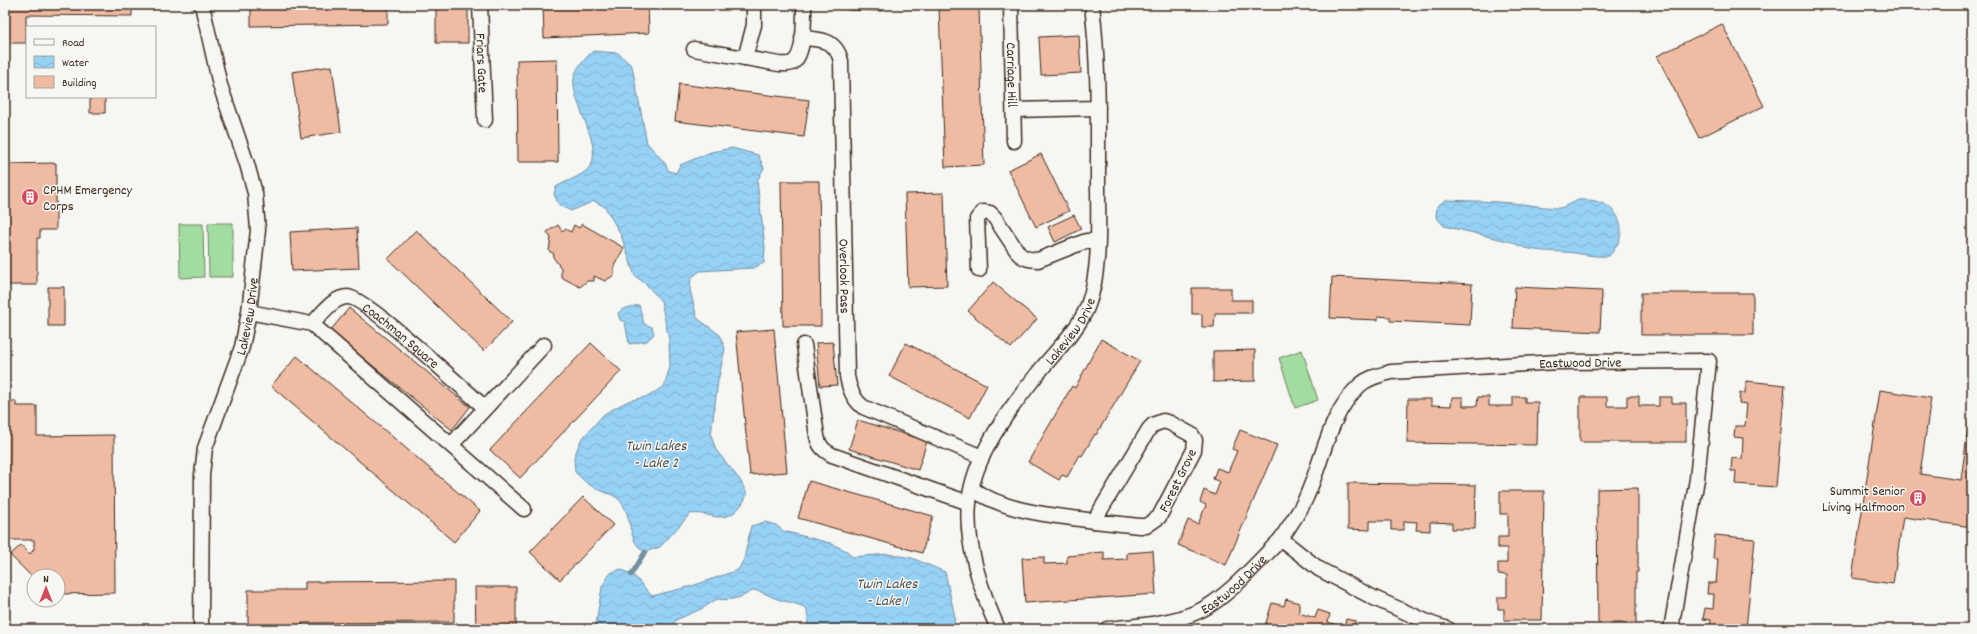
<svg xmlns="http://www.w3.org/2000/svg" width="1977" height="634" font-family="Dekko,sans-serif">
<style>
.pitch{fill:#a2dca1;stroke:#6e8360}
.water{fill:url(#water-waves);stroke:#728ea0}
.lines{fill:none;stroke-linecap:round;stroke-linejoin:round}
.stream{stroke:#728ea0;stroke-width:4.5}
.building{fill:#f0bba3;stroke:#3b2a1e}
.minor-casing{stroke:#3b2a1e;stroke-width:17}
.minor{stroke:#f6f6f2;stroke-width:14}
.labels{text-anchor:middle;stroke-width:3;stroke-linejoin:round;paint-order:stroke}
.street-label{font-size:14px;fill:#3b2a1e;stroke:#f6f6f2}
.poi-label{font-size:14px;fill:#3b2a1e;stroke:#f6f6f2;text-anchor:start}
.water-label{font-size:15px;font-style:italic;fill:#525454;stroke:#f6f6f2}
</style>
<defs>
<pattern id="water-waves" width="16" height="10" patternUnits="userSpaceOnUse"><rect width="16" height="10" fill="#96d1f6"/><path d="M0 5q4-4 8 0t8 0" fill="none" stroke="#82b4d2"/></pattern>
</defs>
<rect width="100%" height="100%" fill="#f6f6f2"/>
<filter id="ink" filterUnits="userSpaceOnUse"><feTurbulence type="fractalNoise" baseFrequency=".025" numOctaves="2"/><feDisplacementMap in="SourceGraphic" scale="8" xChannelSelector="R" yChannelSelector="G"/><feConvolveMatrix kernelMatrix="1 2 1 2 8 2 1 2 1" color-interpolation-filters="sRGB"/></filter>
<g filter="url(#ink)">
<!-- pitch -->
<path class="pitch" d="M208 223H233V277H209Z
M179 224H203L204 277 180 278Z
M1302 350 1318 400 1295 408 1279 358Z"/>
<!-- water -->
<path class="water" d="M593 51 618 53 632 66 647 143 664 162 669 171 676 173 680 165 711 152 732 148 758 155 764 168 757 181 765 247 764 263 753 268 700 271 691 278 690 290 697 318 720 335 725 349 718 381 711 435 716 450 740 480 747 494C744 504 734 517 721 517 709 517 703 512 690 514L660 547 645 552C627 541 633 521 623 505 617 494 607 494 597 489 588 485 581 478 575 472L574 457 581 440 604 414 628 401 649 396 664 386 670 367 669 340 661 301 646 284 635 276 621 235 605 207 594 201 571 211 559 205 554 194 556 187C566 181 580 177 588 169 607 149 570 103 574 78 576 67 585 59 593 51Z
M1446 200C1468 201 1489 201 1511 203 1526 204 1541 207 1556 208 1565 209 1571 201 1579 200 1616 197 1635 229 1609 256 1597 257 1587 255 1575 253 1553 250 1532 254 1512 242L1444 226 1436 217 1437 206Z
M639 305 644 324 652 327 654 334 647 341 629 344 625 322 620 320 618 313 623 309Z
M765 522 776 525 783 531 830 543 847 551 852 557 888 554 912 558 945 572 955 617 953 629H808L807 609C798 603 790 603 780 600 771 597 764 592 754 590 741 598 732 601 717 599L703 608 676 620 671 629H595L602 587 610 573 621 569 635 577 652 596 692 586 738 570 744 559 751 526Z"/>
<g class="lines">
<!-- stream -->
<path class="stream" d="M631 575 645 552"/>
</g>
<!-- building -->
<path class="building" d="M5 5H132V16L26 15V43H5Z
M251 5H388V24L251 26Z
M436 5H468V43H436Z
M543 5H648L649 33 544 38Z
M848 5H883V11L848 10Z
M979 7 984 165 945 167 939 8Z
M1722 24 1764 106 1699 138 1657 56Z
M1079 35 1081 73 1041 75 1039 37Z
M557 59 558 162H518L517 60Z
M332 66 341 132 301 138 292 72Z
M679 84 809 100 804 137 675 121Z
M90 97H105V113H90Z
M1041 154 1069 211 1036 227 1008 170Z
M56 163V230H40V238H37V285H5V164Z
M781 181H819L821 326H783Z
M944 193 947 286 908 287 905 194Z
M1074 215 1081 229 1055 242 1048 227Z
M582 224 624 248 614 266V275L605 281 594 276V281H587L580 287 561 277V268L553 257 554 254 549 251 551 238 547 232 558 225 562 231 565 229 571 232 574 225 579 228Z
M357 228 359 268 292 271 290 232Z
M416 230 512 322 484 351 388 259Z
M1332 277 1472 284 1470 325 1390 321V317L1378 316V320L1330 318Z
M993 282 1037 319 1011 348 968 311Z
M48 287H64V326H48Z
M1515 287 1602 291 1600 332 1513 328Z
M1192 288H1231V300H1252V313H1215L1214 327H1202V314H1192Z
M1641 293H1753V335H1641Z
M349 308 470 407 452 430 330 331Z
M774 329 787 472 750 475 736 332Z
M1101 339 1140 361 1096 435 1095 434 1082 456 1080 455 1067 477 1062 475 1059 480 1028 462 1072 386 1075 388Z
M833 342 837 385 820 386 816 343Z
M591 343 621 371 520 478 490 450Z
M906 343 987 385 970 418 889 376Z
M1255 350V381L1213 382V351Z
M297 356 480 511 454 542 271 386Z
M1746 381 1785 385 1776 487 1735 484 1736 471H1731L1732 458 1742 459 1743 438 1734 437 1735 426H1745L1747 404 1739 403 1740 393H1745Z
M1880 390 1931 398 1920 474 1961 480 1970 414H1972V527L1903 517 1893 584 1852 578Z
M1627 396H1639V406H1659V397H1672V403H1686V442H1580V397H1607V406H1627Z
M1452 397H1463V406H1477L1478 397H1489V406H1513V397H1525V402H1538L1537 445 1407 443 1408 399H1431V405L1451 406Z
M5 401H16V406H37V436L114 435 115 593 58 594V576H53L52 572H48L44 576H34V579L10 555 21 545 30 554 34 549V540H5Z
M858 420 927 441 918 470 849 449Z
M1240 430 1277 445 1226 565 1178 545 1188 520 1198 524 1206 505 1200 502 1204 490 1215 495 1220 482 1213 479 1217 468 1228 472 1237 451 1232 449Z
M809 481 933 516 922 553 798 518Z
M1348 483 1476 485 1475 529H1452V523L1430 522V531L1416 530 1417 522 1404 521V530H1391V521H1370V530L1348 529Z
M1638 488V572H1636V623H1598L1597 489Z
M1500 491H1544L1542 620H1504V609H1498V597H1507V575L1498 574V563H1507V548H1498V537H1508V514H1500Z
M583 497 613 525 560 580 530 552Z
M1715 535 1755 539 1746 629H1710L1711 620 1703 619 1705 608 1713 609 1714 594H1707L1708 583H1716L1718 559H1713Z
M1153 551 1156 594 1025 603 1022 558 1044 557V564L1067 563V556L1090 554V553L1104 552V560L1127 559V553Z
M454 581V622L302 623V629H248V590H305V582Z
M475 587H516V629H476Z
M1286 599 1299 603V613L1315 618 1318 610 1330 614 1328 622 1344 627 1346 619 1355 621V629H1264L1272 603 1284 606Z"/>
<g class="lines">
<!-- minor casing -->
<g class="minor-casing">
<g id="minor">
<path id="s1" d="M480 5 485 120"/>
<path id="s2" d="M1011 5 1014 141"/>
<path id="s3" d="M802 38C821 39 836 40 841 61L847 376C849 389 853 399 863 407L982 457"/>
<path d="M694 49 779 64C784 64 788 65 792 63 805 56 804 18 804 5"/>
<path d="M745 58 754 25V5"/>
<path d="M1014 110 1098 108"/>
<path d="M979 270 977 219 983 212 990 213 995 218 1019 254C1025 259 1030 260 1038 260L1086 241H1097"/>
<path d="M249 312 312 324 524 509"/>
<path id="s4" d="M312 324C322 314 333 297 348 297 365 297 466 391 485 408"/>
<path d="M804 345 817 436C819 446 823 450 832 455L969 503"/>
<path d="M1163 421 1170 423 1192 435 1195 440 1194 450 1159 517 1146 526H1139L1094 521 1149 429 1153 425Z"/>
<path d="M452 444 544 345"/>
<path d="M972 489C1008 513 1053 515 1094 521"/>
<path id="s5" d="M201 629 202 475 205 448 242 347 249 312 258 230 255 193 247 164 220 85 202 5"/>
<path id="s6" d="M998 629C982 593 965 544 969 503 973 456 1010 408 1039 372 1054 353 1080 328 1088 305 1101 270 1098 222 1098 185 1098 125 1099 65 1092 5"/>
<path id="s7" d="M1107 629C1138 626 1183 623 1210 605 1236 588 1259 561 1281 539"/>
<path id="s8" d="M1448 629 1432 624 1374 598 1319 569 1281 539C1289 526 1299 513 1305 500 1323 462 1328 414 1360 385 1369 377 1381 375 1391 372L1558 362 1709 361 1697 479 1671 629"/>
</g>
</g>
<!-- minor -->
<use href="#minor" class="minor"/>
</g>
</g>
<!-- icons -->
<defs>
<g id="building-disc" transform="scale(0.9)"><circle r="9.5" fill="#d1495b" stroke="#f6f6f2"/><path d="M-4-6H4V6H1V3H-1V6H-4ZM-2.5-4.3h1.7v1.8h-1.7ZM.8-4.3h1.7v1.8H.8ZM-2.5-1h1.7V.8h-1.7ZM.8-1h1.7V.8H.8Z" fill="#fff"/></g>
</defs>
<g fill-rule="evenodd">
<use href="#building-disc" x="30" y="197"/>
<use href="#building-disc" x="1918" y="498"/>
</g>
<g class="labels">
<!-- street labels -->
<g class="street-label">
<text dy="5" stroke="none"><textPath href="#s1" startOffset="58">Friars Gate</textPath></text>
<text dy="5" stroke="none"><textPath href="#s2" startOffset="70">Carriage Hill</textPath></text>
<text dy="5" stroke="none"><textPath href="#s3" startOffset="265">Overlook Pass</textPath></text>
<text dy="5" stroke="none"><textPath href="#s5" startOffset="320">Lakeview Drive</textPath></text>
<text dy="5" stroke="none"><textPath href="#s6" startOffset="333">Lakeview Drive</textPath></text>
<text dy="5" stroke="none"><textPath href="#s4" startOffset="112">Coachman Square</textPath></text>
<text dy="5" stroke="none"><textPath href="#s8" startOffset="589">Eastwood Drive</textPath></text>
<text transform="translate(1177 480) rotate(-64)" y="5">Forest Grove</text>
<text dy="5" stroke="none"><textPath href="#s7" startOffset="138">Eastwood Drive</textPath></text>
</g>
<!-- poi labels -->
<g class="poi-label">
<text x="43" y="194">CPHM Emergency<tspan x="43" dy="16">Corps</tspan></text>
<text x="1905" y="495" text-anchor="end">Summit Senior<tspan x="1905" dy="16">Living Halfmoon</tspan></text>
</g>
<!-- water labels -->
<g class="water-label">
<text x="656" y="450">Twin Lakes<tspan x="656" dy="17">- Lake 2</tspan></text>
<text x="887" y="588">Twin Lakes<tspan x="887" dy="17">- Lake 1</tspan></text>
</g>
</g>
<!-- margin -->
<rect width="1977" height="634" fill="none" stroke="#f6f6f2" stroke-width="20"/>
<rect x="10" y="10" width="1957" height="614" fill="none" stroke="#3b2a1e" stroke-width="1.5" filter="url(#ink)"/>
<!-- legend -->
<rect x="26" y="26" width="130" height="72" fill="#f6f6f2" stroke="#aba49d"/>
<rect x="34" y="39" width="20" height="6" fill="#f6f6f2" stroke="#aba49d"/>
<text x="62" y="46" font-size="12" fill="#3b2a1e">Road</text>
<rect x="34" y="56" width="20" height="12" fill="url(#water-waves)" stroke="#aba49d"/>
<text x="62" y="66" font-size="12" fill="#3b2a1e">Water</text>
<rect x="34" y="76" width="20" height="12" fill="#f0bba3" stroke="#aba49d"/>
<text x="62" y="86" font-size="12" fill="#3b2a1e">Building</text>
<!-- north arrow -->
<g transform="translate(46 588)"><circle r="19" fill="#f6f6f2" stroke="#aba49d"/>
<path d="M0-3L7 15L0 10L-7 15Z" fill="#d1495b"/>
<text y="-6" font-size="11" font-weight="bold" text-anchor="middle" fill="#3b2a1e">N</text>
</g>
</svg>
